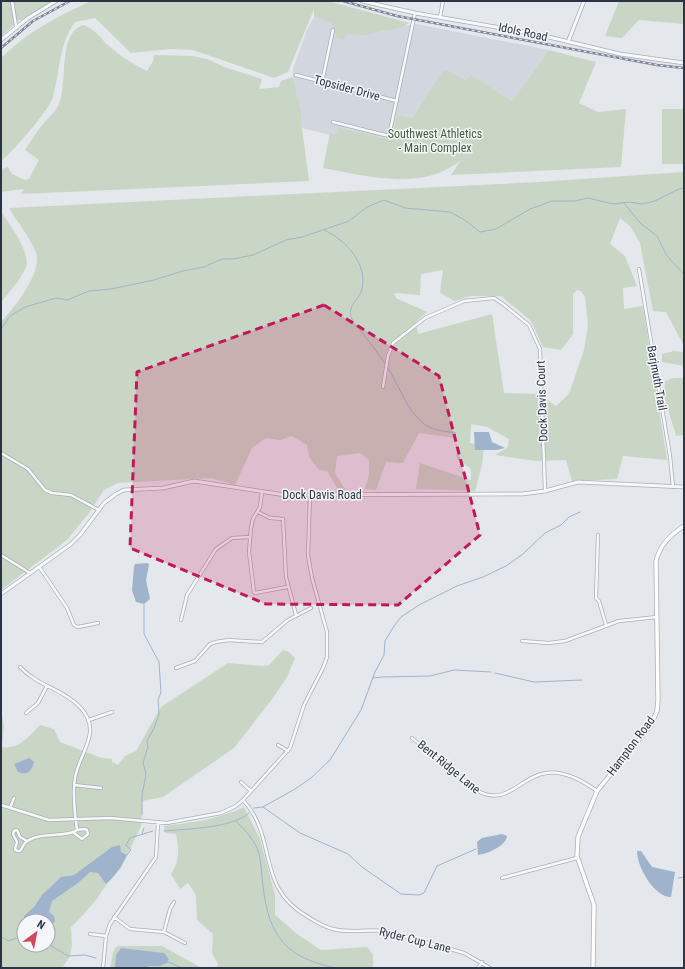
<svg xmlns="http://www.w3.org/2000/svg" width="685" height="969" font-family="'Roboto Condensed',sans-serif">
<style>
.built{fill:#d2d6de}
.green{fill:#c9d6c5;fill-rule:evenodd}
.water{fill:#9fb4cc}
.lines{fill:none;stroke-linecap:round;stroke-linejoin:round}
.stream{stroke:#9fb4cc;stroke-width:1}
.minor-casing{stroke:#a9aeb7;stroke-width:4}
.tertiary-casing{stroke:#a9aeb7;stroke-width:4.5}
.secondary-casing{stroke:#a9aeb7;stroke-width:5}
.minor{stroke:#f7f8fa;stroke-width:2.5}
.tertiary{stroke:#f7f8fa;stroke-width:3}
.secondary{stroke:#fff;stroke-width:3.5}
.rail-casing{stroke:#7d8696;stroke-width:2.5}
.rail{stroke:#f4f6f9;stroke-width:1;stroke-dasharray:3;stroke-linecap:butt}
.marked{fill:#c2185b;fill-opacity:0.2;stroke:#c2185b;stroke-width:3;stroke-dasharray:8 5;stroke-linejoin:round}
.labels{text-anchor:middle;stroke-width:3;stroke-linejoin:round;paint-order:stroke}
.street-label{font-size:12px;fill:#2b3445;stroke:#f4f6f9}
.park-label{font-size:12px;fill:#3f6138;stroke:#f4f6f9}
</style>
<rect width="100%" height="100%" fill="#e4e7ec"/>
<!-- built -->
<path class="built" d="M314 17 328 20 334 26 336 37 348 34 367 36 375 31 416 24 549 50 512 101 471 76 466 80 449 71 423 101 412 118 397 115 391 140 339 127 337 134 331 133 330 135 302 128 301 111 293 77V69L307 30Z"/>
<!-- green -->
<path class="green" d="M1 1H53L23 20H19L1 37Z
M91 1H328L409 23C398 32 380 28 367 36L348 34 342 40 336 37C333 21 330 21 314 17V9L288 72 274 78 193 50 171 49 131 53 95 18 75 22C59 43 60 72 53 97 50 109 12 153 1 161V58C27 32 58 16 91 1Z
M619 1H684V24L639 20 622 38 605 36Z
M84 25C96 30 101 39 110 47 122 57 133 64 147 71L153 61 154 55 193 56 210 60 224 67 262 79 259 89 279 87 281 81 293 77 301 111 302 128 309 181 21 194 24 189 1 192 2 169 8 167 12 174 25 180 29 179 39 160 25 150C31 141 37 131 44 123 49 117 55 112 58 106 69 87 56 32 84 25Z
M549 50 596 62 579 103 598 112 626 109 621 167 451 175 461 160C423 192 367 176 323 168L330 133 337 134 338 127 391 140 397 115 412 118 443 71H449L466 80 471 75 512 101Z
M662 109H684V164H662Z
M684 172V346L666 312 653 311 640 243 631 227 620 218 610 244 625 256 637 286 623 288 624 309 643 306 667 460 623 456 617 479 572 481 566 460 536 461 495 455 508 447 509 439 487 427 471 424 470 443 484 446 482 465 475 491 416 489 420 463 471 480V469L457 459 455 438 419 433 403 463 386 462 376 490 365 489 369 475V460L360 453 337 456 335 473 346 491H339L327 471 319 470 309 457 307 445 292 436 280 440 266 438 252 448 235 485 211 478 118 483 104 490 89 513 67 540 1 590V322C14 308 43 272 36 253 32 240 16 220 9 208L538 182ZM443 270 440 293 455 301 471 296H501L531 321 543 347 561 350 573 334V294L577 290 581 291 585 297 588 325 584 350 569 394 556 406 539 394 504 393 492 314 418 334 416 322 427 312 396 298 394 293 420 295 421 274Z
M1 211C9 224 31 252 26 267 21 280 9 291 1 303Z
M674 351 684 352V366L662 362V354Z
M674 378H684V435L676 436 664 396 665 381Z
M283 650 289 652 295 658 287 677 273 698 234 748 163 797 142 801 141 826 121 868 110 879 96 900 82 916 71 927 72 945 70 956 62 968H1V709L4 726 2 747C19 750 29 736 40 725L54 729 60 742 65 744 102 758 112 759V762L118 765 125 756 136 751 161 707 228 663 262 666 269 665ZM24 921H48V945H24Z
M244 807 260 839 275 895V915L297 934 321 950 367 947 373 955V968H216L218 964 212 953 213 934 197 920 196 895 188 883 180 889 171 874C180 862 179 849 176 834L165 833 164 826C191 823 219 819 244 807Z
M117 946H162L202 968H110L113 952Z"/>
<!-- water -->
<path class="water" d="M474 432H489L492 442 505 448 497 450H475Z
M148 563 149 565 146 580 150 599 144 604 136 602 132 590 134 567 135 564Z
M29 758 34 762C32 771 27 776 18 772L14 764Z
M502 834 507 836C506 846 487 854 478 855L477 842 482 838Z
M120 845 121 852 127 855C122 866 115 876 106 884L98 873 90 872 78 883 52 901 49 912 54 916 55 921 48 928V921H24V925V916L34 907 42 895 61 877 74 875 112 847Z
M637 851H641L652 867 675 872 671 897C654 897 637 867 637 851Z
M121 948 164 953 169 959 167 963 160 966H150L144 968H115L116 955Z"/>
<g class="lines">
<!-- stream -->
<path class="stream" d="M624 203 640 223 657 236 667 256 684 274
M324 230C346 240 368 264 362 289 358 303 344 306 354 323 367 339 381 356 391 373 400 389 407 409 422 422 431 431 445 431 456 433
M1 329 10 316 25 307 56 298 67 300 89 291 111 289 154 280 183 271 204 267 222 259H233L253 255 286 240 302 237 349 221 367 207 384 200 405 208 450 212 463 219 480 232 496 229 530 209 552 201H575L588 198 613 204 629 202 642 204 655 201 679 189 684 188
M495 673 534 682 582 680
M373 678 382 677 430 676 454 670 491 672
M263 807 300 833 348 854 362 867 401 894 419 895 424 893 437 866 476 849
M254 808 263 807 295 789 311 778 330 760 361 710 375 672 384 655 385 641 394 626 401 617 419 605 457 586 483 577 506 566 523 554 545 533 561 525 569 517 580 512
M142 815V795L146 774 143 763 148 747 147 741 154 728 159 714 158 700 161 692 159 662 144 634V605
M236 821C243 828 250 836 255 844 262 856 261 873 263 886 269 937 286 958 336 968
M164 831C187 829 233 828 249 813
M142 834 144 828
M127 855 131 850 126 845 130 838 153 831
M678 878 684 877
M1 937 9 941 16 938 24 941
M48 944 68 956 85 955 96 958
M166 961 182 968"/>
<!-- minor casing -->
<g class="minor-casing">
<path id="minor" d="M12 1 16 26
M440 17 443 1
M296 75 397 101
M322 82 333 30
M333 122 389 136 415 13
M639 269 670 456 673 487
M383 387 388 356 393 343 425 318 464 301 494 298 503 304 529 325 540 349 545 491
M1 453 28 469 45 490 52 493 71 495 99 510
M262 492 260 507 253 519 251 528 249 552 254 592 255 593 287 587
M258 512 270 518 283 519 286 577 296 615
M598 535 596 598 599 601 606 625
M1 555 30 573
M40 568 67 608 74 625 78 627 98 623
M181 620 187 595 216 549 232 538 250 537
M522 641 549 643 565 641 619 621 657 617
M20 667C38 686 60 688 78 705 105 731 79 752 75 778 72 794 75 814 77 830 68 838 36 831 25 843 23 845 22 849 20 851H17L15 849 17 842 13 834 14 831 17 830 20 837 27 841
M176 668 195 661 210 644 216 642 228 640 262 642 288 620 311 608
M26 713 38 703 47 686
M89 720 112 712
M412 738 476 790C507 808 519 777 546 773 564 770 583 781 597 791
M278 745 288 751
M241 782 251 791
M74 785 101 788
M243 800C279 839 254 886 308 917 316 922 324 927 333 929 351 934 371 928 391 932L464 953 490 968
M1 805 49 820 110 818 167 823 221 813 236 806 243 800 290 748 304 705 323 668 327 657V632L312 578 308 555 310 495
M10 808 14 798
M74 833 82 839 88 834 87 830 84 829 77 830
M502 878 577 858
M114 917 130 929 164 932 185 943
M164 932 170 909 174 902
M90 934 106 936
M103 968 106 936 110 924 156 857 158 823
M478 968 482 962"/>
</g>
<!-- tertiary casing -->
<g class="tertiary-casing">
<path id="tertiary" d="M362 1 415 13 536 34 620 54 684 63
M1 40 28 18 56 1
M568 42 584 1
M1 594 71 544 80 535 104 503 116 494 124 490 163 488 194 481 285 495 522 494 545 491 578 482 684 487"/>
</g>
<!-- secondary casing -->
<g class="secondary-casing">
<path id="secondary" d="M593 968 594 905 577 856 578 837 597 791 651 725 657 711 658 700 656 561C660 545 670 535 684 526"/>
</g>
<!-- minor -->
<use href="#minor" class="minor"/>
<!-- tertiary -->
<use href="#tertiary" class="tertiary"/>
<!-- secondary -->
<use href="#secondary" class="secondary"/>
<!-- rail casing -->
<g class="rail-casing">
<path id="rail" d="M343 1 397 16 657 65 684 68
M1 48 33 21 70 1"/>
</g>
<!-- rail -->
<use href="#rail" class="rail"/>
</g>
<!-- marked area -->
<path class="marked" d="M324 305 439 376 480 535 398 605 266 604 130 548 137 372Z"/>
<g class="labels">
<!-- street labels -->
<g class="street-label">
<text transform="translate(523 32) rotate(12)" y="4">Idols Road</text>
<text transform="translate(347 88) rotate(15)" y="4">Topsider Drive</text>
<text transform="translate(657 378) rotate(80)" y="4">Barjmuth Trail</text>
<text transform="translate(542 401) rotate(-92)" y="4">Dock Davis Court</text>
<text x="322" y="499">Dock Davis Road</text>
<text transform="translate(631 746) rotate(-53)" y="4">Hampton Road</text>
<text transform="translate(449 767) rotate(39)" y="4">Bent Ridge Lane</text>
<text transform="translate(415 940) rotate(14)" y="4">Ryder Cup Lane</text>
</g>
<!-- park labels -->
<g class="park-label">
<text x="435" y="138">Southwest Athletics<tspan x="435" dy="14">- Main Complex</tspan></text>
</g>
</g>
<!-- border -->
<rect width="685" height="969" fill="none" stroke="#2b3445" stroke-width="4"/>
<!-- north arrow -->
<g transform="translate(36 933) rotate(32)"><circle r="19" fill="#f4f6f9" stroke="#a4a8b1"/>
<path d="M0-3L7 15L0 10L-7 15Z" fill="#d1495b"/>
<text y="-6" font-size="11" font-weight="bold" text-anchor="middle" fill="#2b3445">N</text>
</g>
</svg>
